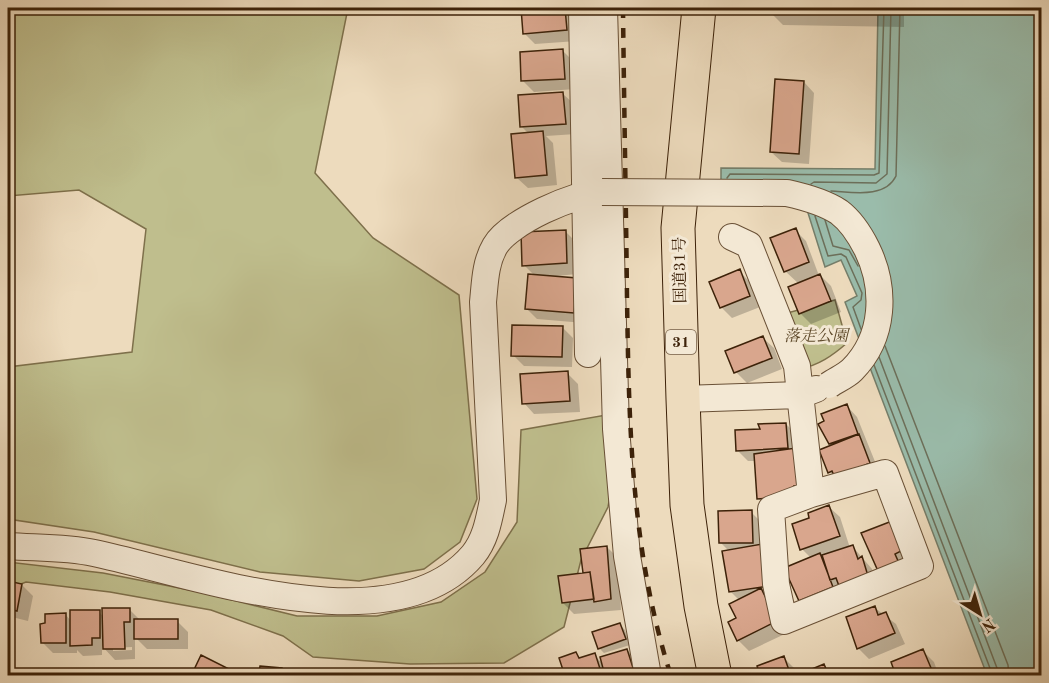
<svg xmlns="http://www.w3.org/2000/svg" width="1049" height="683" font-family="'Old Standard TT','Noto Serif JP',serif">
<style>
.green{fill:#bfbe8d;stroke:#7e704b;stroke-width:1.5}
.water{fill:#9abcab;stroke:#757e6a;stroke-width:1.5}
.shadow{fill:#0003;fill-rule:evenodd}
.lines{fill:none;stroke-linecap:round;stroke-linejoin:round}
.shore{stroke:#6c6f5a;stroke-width:1.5}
.building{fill:#d9a68d;stroke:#3d2209;stroke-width:1.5}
.minor-casing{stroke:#695036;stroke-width:28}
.highway-casing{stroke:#3d2209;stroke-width:35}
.minor{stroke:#f3e8d4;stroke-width:26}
.highway{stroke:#eddbbd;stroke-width:33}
.rail{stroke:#3d2209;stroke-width:4.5;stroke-dasharray:10 10;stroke-linecap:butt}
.minor-bridge-casing{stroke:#695036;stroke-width:28;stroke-linecap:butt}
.minor-bridge{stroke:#f3e8d4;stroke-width:26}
.labels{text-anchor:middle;stroke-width:6;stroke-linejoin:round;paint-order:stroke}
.shield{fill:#f3e8d4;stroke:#745d46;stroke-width:1.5}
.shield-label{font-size:15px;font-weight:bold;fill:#3d2209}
.street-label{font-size:16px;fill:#3d2209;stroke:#f3e8d4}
.park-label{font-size:16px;font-style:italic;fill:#5e492a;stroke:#f3e8d4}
</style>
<rect width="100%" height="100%" fill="#eddbbd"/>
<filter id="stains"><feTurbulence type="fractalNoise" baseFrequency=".00333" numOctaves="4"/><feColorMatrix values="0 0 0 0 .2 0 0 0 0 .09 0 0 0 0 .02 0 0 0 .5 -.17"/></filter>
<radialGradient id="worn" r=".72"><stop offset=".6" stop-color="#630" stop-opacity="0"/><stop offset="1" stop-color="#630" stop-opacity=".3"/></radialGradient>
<!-- green -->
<path class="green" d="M8 8H348L315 173 373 238 459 295 477 499 460 542 424 569 359 581 260 572 94 532 8 519V367L132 352 146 229 79 190 8 196Z
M835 300 847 343C832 356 819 365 800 369L780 315Z
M606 415 619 447 608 507 581 560 564 627 504 663 410 664 313 657 283 636 211 610 110 592 26 582 8 589V562L103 573 200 592 297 616H377L441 602 485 572 517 522 521 430Z"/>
<!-- water -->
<path class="water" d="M878 8H1041V675H987L845 302 857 296 841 260 825 267 803 197 721 186V168L875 169Z"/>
<!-- shadow -->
<path class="shadow" d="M522 8H573L577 41 535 44 524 33Z
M766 8H904V27L783 25Z
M562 50 573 61 575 89 534 92 523 81Z
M804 82 814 93 809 164 782 162 771 152Z
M563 94 574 104 576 134 546 136 553 143 557 185 528 188 517 178 529 134 521 126Z
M795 230 806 241 818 273 831 286 841 312 811 324 800 313 799 284 785 271Z
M565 231 576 242 577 274 547 277 576 280 584 323 537 319 526 308 535 276 524 265Z
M739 271 750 282 760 307 732 318 721 307Z
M562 327 573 338 572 367 524 366 513 355Z
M763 338 774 348 782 369 747 383 736 372Z
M567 373 578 384 580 412 534 414 524 403Z
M847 406 857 417 880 474 841 483 830 472 833 447 830 444Z
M786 424 797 435 809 496 769 509 758 498 756 461H748L737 450 762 430Z
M829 507 840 517 850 548 853 547 872 569 878 587 812 611 801 600 811 558 802 549 811 519Z
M751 512 762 523 787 633 749 651 738 640 739 600 731 592 729 551 720 542Z
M903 534 905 565 879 571Z
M607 547 618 558 621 610 574 614 563 603Z
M8 583 22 585 33 596 28 621 8 616Z
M875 608 896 624 905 644 869 659 858 648Z
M129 609 141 621H177L188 632V649H147L135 637V659L115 660 102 646V655L83 656 77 650V653H53L42 642 66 615 71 621 99 612 104 617ZM132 647V650L113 651V648Z
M620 625 625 630 630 645 604 653 599 648Z
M627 650 638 661 642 676H566L576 654 581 659 594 655 603 664Z
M923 651 934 662 939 676H898Z
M784 658 795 669 797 676H762Z
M824 666 833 676H799Z
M282 669 288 676H250Z"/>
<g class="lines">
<!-- shore -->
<path class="shore" d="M727 178 730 174 874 175 879 173 884 8
M811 184 814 182 876 183 887 174 891 8
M831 191C852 192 885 199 896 176L900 8
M815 216 828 256 841 254 846 257 862 293 861 300 853 307 861 329
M825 220 833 246 849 250 858 266
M885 346 1008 665 1009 676
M879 357 1000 676
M874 365 993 676"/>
</g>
<!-- building -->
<path class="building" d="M521 8H565L567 30 523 34Z
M563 49 565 79 521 81 520 52Z
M775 79 804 81 799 154 770 152Z
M563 92 566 124 520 127 518 95Z
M543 131 547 175 515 178 511 134Z
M796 228 809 262 784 272 770 238Z
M566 230 567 263 522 266 521 232Z
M740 269 750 296 720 308 709 282Z
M528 274 577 278 574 313 525 309Z
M820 274 831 301 799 314 788 287Z
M512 325 563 326 562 357 511 356Z
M763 336 772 358 734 373 725 351Z
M568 371 570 401 522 404 520 374Z
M847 404 858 434 829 444 818 424 824 421 821 414Z
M786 423 788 448 736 451 735 430 760 429 758 424Z
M859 434 870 463 835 478 832 471 828 473 819 450Z
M796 448 798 486H794L795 490 785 497 757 499 754 454Z
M829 505 840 536 800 550 792 524 809 518 808 513Z
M752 510 753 543H719L718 511Z
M892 521 903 550 895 554 899 563 878 571 861 533Z
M762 544 769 586 729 592 722 551Z
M853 545 858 559 862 556 868 576 839 586 836 578 830 580 822 555Z
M607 546 611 599 594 602 590 572 583 573 580 549Z
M820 553 833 587 799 601 784 568Z
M590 572 594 599 562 603 558 576Z
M8 581 22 584 17 611 8 609Z
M761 588 777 621 737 641 728 622 736 618 729 604Z
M875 606 878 615 886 612 895 633 857 649 846 617Z
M102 608H130V622H124L125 649H103Z
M70 610H100V638H92V645L70 646Z
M66 613V643H41L40 624 45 623V614Z
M134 619H178V639H134Z
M620 623 626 639 598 649 592 632Z
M627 649 635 674 605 676 600 657Z
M923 649 934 675 896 676 891 662Z
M576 652 579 658 595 653 602 675 565 676 559 658Z
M201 655 235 672 233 676H191Z
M784 656 791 676H760L757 666Z
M824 664 829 676H795Z
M260 666 282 668V676H248V672H259Z
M955 670 957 676H942Z"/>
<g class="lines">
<!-- minor casing -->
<g class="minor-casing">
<path id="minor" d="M582 8 588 354
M604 8 616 429 627 556 648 676
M732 237 749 245 797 366 811 494
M683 399 800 395 816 389
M885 473 920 566 784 621 776 584 771 509 811 494Z
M8 546C36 548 66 547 94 553 194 574 393 649 473 555 486 539 489 519 493 500L483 302C485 283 485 263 495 246 509 222 575 193 602 192"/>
</g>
<!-- highway casing -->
<g class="highway-casing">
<path id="highway" d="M699 8 678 228 683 399 687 505 701 606 715 676"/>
</g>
<!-- minor -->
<use href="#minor" class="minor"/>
<!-- highway -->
<use href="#highway" class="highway"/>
<!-- rail -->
<path class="rail" d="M623 8C624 104 626 201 627 298 629 427 631 552 671 676"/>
<!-- minor-bridge casing -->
<g class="minor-bridge-casing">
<path id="minor-bridge" d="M602 192 787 193C805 197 824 202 839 212 851 221 861 237 867 249 886 288 885 337 852 370 846 376 836 380 829 385"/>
</g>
<!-- minor-bridge -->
<use href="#minor-bridge" class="minor-bridge"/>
</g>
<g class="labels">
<!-- shield labels -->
<rect class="shield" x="666" y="330" width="30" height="24" rx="4.5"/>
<g class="shield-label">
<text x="681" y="347">31</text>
</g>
<!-- street labels -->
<g class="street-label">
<text transform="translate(679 270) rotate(-91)" y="6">国道31号</text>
</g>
<!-- park labels -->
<g class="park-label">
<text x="816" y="341">落走公園</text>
</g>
</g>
<!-- margin -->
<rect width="1049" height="683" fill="none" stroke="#eddbbd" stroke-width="30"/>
<rect x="9" y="9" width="1031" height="665" fill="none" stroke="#3d2209" stroke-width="3"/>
<rect x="15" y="15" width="1019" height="653" fill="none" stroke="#3d2209" stroke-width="1.5"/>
<!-- north arrow -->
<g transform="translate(980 614) rotate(143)" stroke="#f3e8d4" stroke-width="4.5" paint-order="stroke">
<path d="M0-4.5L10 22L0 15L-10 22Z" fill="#3d2209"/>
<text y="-9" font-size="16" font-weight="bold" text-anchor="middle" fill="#3d2209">N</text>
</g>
<rect width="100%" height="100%" filter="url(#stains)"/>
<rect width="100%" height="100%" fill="url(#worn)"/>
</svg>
